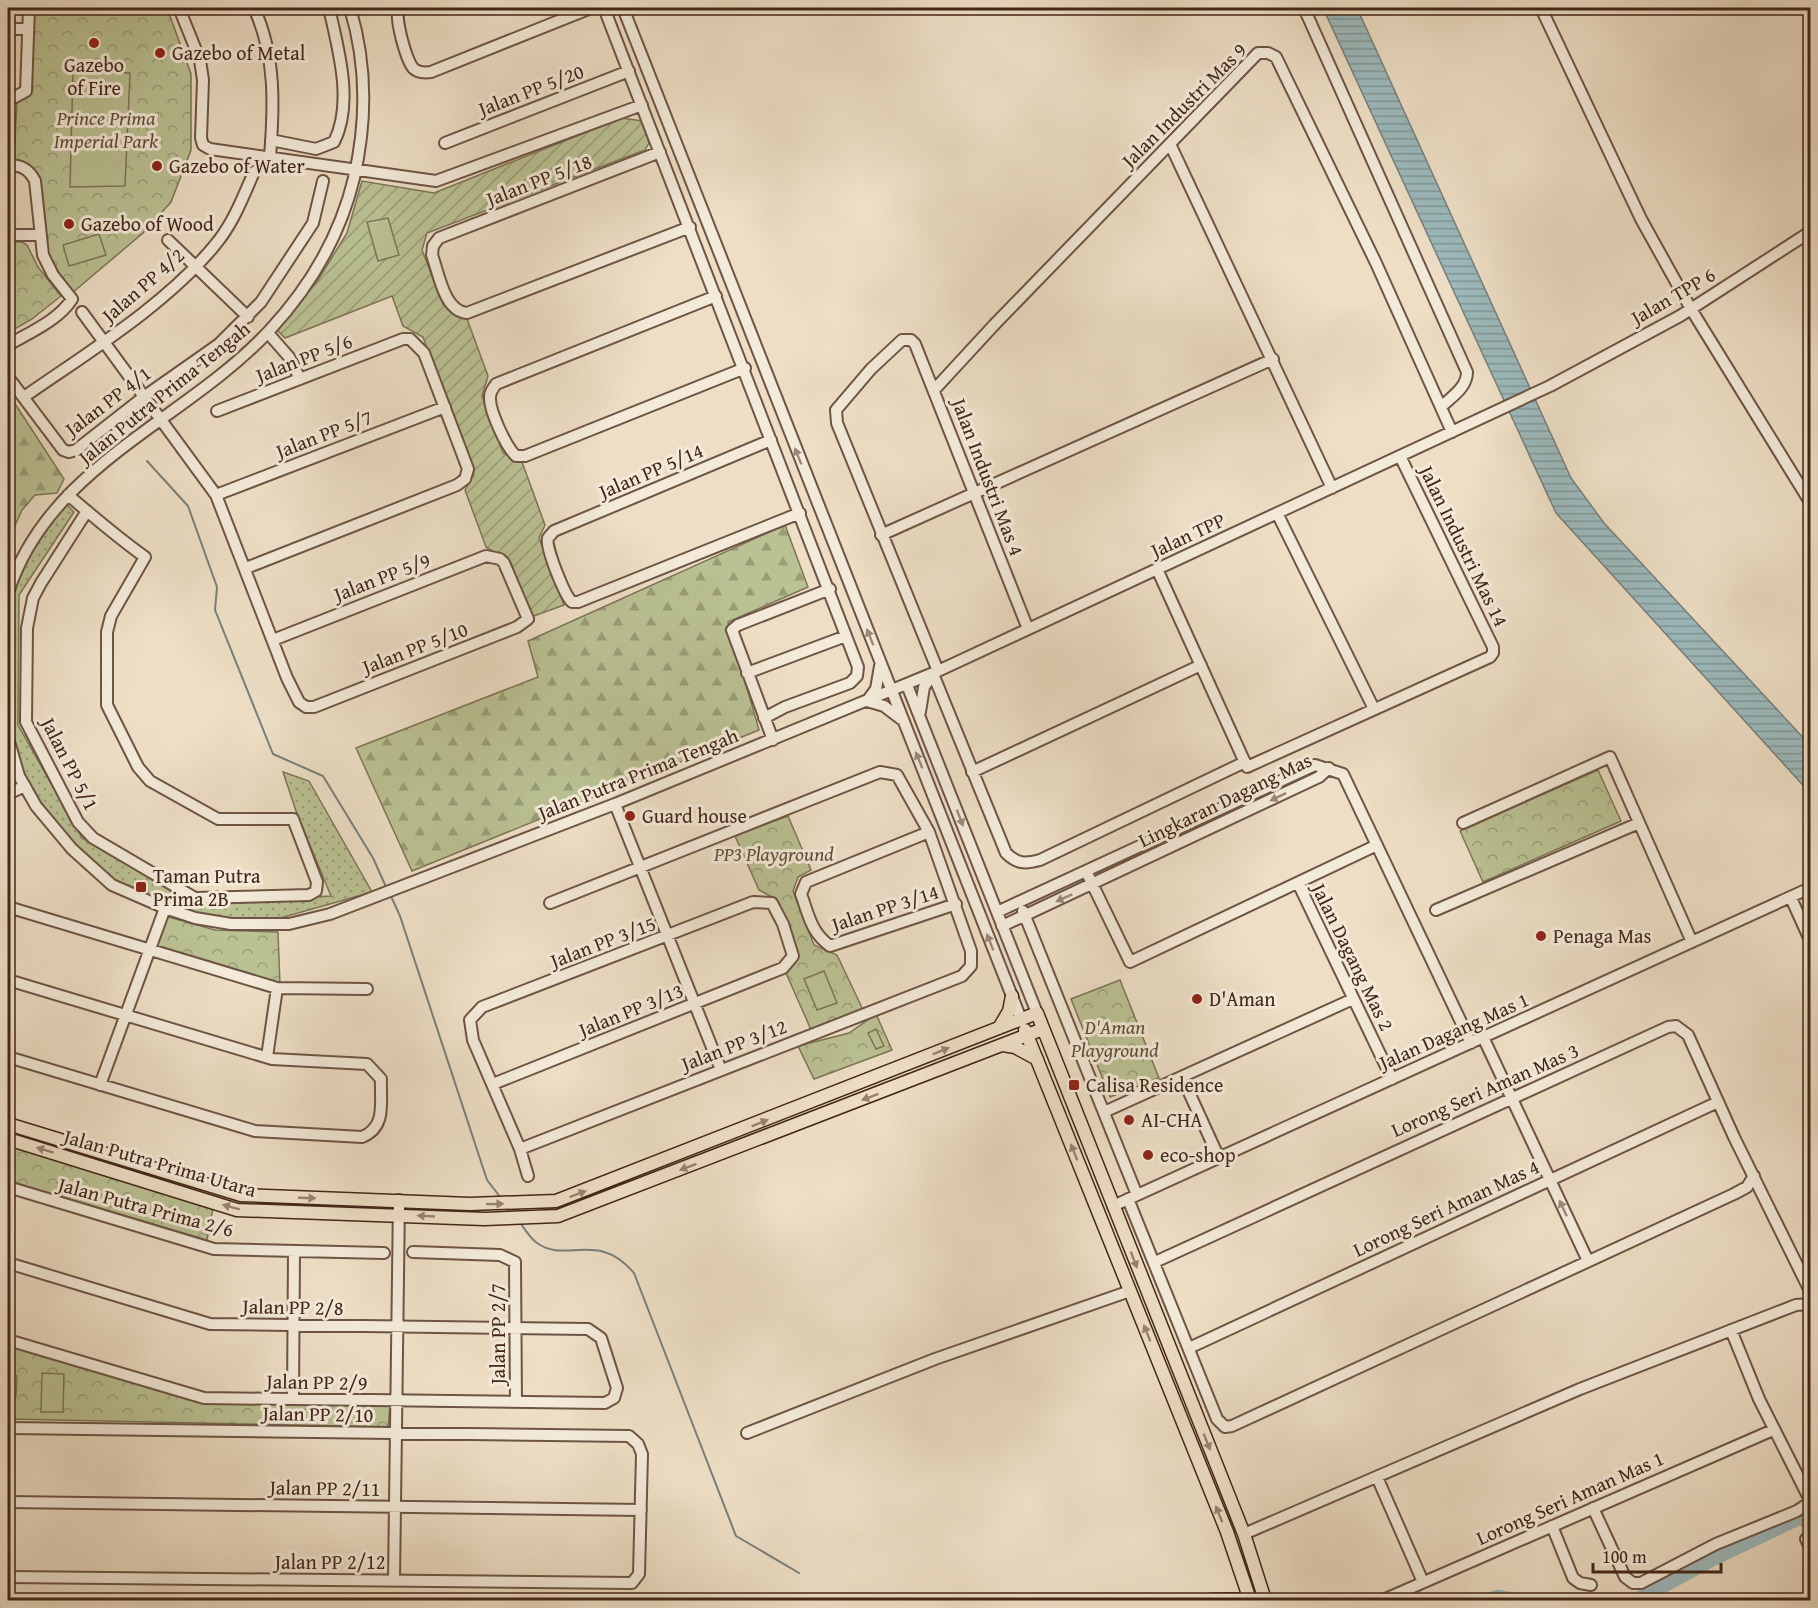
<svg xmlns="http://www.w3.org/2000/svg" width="1818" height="1608" font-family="'Gentium Book Plus',serif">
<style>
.grass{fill:url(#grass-dots);stroke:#7e7456;stroke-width:1.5}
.forest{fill:url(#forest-firs);stroke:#7e7456;stroke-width:1.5}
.park{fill:url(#park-crowns);stroke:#7e7456;stroke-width:1.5}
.garden{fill:url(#garden-furrows);stroke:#7e7456;stroke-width:1.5}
.pitch{fill:#bac193;stroke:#7e7456;stroke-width:1.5}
.water{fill:url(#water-rules);stroke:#787f7b;stroke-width:1.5}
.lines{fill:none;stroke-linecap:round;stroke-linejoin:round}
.stream{stroke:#787f7b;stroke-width:2}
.river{stroke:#9cbabd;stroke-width:15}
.minor-casing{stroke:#6e5444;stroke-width:14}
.major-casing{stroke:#432619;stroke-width:15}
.minor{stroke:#f3ead9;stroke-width:10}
.major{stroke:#eddec5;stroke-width:12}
.oneway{fill:#9b8879}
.oneway2{fill:#98826f}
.poi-dot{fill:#8f2418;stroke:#f3ead9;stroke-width:2}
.labels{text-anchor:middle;stroke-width:6;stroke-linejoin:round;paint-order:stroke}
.poi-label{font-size:20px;fill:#432619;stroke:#f3ead9;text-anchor:start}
.street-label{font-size:20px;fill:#432619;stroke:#f3ead9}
.park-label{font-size:20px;font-style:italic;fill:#614d38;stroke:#f3ead9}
</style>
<defs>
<pattern id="grass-dots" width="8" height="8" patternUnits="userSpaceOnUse" patternTransform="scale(1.5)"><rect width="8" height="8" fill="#bac193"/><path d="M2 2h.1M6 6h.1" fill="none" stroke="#999d77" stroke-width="1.8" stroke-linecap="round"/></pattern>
<pattern id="forest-firs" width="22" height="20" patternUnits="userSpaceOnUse" patternTransform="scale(1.5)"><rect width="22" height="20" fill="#bac193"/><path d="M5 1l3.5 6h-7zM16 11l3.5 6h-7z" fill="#999d77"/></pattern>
<pattern id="park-crowns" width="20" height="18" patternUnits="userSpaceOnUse" patternTransform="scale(1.5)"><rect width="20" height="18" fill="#bac193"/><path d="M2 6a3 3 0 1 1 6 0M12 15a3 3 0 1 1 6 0" fill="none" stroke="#999d77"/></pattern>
<pattern id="garden-furrows" width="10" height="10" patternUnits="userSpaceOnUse" patternTransform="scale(1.5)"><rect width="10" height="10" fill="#bac193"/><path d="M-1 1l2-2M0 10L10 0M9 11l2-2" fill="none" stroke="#999d77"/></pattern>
<pattern id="water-rules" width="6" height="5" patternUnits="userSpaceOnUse" patternTransform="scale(1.5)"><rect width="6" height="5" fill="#9cbabd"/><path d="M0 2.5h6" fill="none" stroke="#819799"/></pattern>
</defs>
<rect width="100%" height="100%" fill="#eddec5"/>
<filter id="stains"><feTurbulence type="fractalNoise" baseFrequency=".00333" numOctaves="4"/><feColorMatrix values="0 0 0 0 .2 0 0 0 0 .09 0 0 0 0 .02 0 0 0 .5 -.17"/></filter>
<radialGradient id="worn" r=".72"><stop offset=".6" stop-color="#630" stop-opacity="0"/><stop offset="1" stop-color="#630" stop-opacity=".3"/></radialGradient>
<!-- grass -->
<path class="grass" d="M65 503 74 512 19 595 18 725 82 838 193 902 331 896 297 814 283 772 309 781 372 892 270 921 204 916 152 900 111 880 55 823 23 775 9 731 8 608 17 574Z"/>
<!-- forest -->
<path class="forest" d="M8 393 64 479 57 493 35 495 22 510 8 541Z
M785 525 808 587 728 622 759 730 412 871 356 748 538 677 528 641Z"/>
<!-- park -->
<path class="park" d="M32 8H167L191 74V150L171 202 143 233 72 293 45 255 30 167 14 159 17 99 30 89Z
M8 242H22L27 245 38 267 61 296 32 319 8 333Z
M1598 770 1621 821 1483 882 1460 831Z
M788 816 811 870 798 877 793 891 814 945 837 955 865 1014 812 1032 786 973 795 957 772 897 759 890 735 836Z
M165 916 215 930 278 932 280 985 153 948Z
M1120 980 1159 1078 1110 1097 1071 999Z
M876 1014 892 1050 814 1079 798 1046 849 1033Z
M8 1144 213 1208 207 1240 8 1181Z
M8 1344 196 1400 390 1405 388 1427 8 1419V1396H16L17 1376 8 1375Z"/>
<!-- garden -->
<path class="garden" d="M622 118 642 121 649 143 645 150 427 233 422 250 443 304 451 312 466 316 488 376 482 396 503 453 522 462 545 525 539 538 564 605 531 617 511 563 486 547 465 490 474 474 423 337 403 326 392 296 285 338 277 330 318 280 347 233 362 181 434 193Z"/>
<!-- pitch -->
<path class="pitch" d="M73 71 130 73 125 186 70 187Z
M388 218 399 255 378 261 367 222Z
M99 234 106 255 69 266 63 245Z
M824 971 837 1003 817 1010 804 979Z
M876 1029 884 1046 876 1049 868 1033Z
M42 1373 64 1374 63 1412H41Z"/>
<!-- water -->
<path class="water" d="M1323 8H1357L1571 478 1604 523 1810 745V793L1556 513Z"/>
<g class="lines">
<!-- stream -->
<path class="stream" d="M147 461 188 506 217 587 215 610 273 754 323 776 373 858 387 889
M390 894 400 916 487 1180 501 1198
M519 1221C524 1228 530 1238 537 1243 566 1264 598 1230 634 1273L736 1536 799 1573"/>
<!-- river -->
<path class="river" d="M1489 1600 1498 1597 1514 1600
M1637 1600 1714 1558 1798 1518 1810 1521"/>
<!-- minor casing -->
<g class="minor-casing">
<path id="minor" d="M179 8 200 60 203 80 201 138 203 145 210 149 436 181 642 105
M254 8C276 56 274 106 270 157
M399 8C394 17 406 59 413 68 418 73 424 73 431 72L591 8
M604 8 858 667 857 676 850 683 785 707 764 718
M623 8 1021 1019
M1304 8 1467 372C1467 388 1451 397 1441 407
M1541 8 1641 219 1691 309 1810 502
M8 29H28
M8 97H15L26 91 29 8
M271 140 316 149 334 142C354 103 338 48 329 8
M445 143 629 71
M1170 144 1332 488
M660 152 439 238 433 246 432 255C439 274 444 311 467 313L690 227
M8 165C21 165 29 169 35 181L43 255 53 275 72 299C59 320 29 333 8 345
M8 235H39
M168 240 248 317
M716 296 496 384C493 389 490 391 490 397 489 410 506 447 516 456H525L745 368
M82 312 216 495 287 678 299 702 306 707H314L517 627 528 619 504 563 500 559 486 556 273 640
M268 333 289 357 300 379
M8 377 63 450 69 452 76 450 145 396 219 344 261 302 313 223 323 181
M935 389 994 325 1258 53H1268L1276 57 1376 263 1452 432
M24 397C87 353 166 305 215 245 233 224 243 197 254 172
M217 411 403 339H410L424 353 468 469 465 479 457 485 246 568
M771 440 554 531C553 532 549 537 548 538 545 547 565 596 572 602H578L800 513
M68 495C94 517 118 538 145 557L111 616 107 632V705L138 767 150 781 218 819H293L317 882 316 891 309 895 195 898 93 838 78 822 26 722 27 628 33 598 41 583 87 511
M216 495 445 407
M1277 513 1374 709
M881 535 1273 359
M1157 569 1247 767 1490 657 1493 653V647L1400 456
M8 593C48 466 185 421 269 331 310 287 340 236 354 178 367 121 367 64 350 8
M938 671 837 423 836 410 871 369 902 340H911L915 344 1028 629
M747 673 846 636
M933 674 1006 853C1017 864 1025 864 1040 860L1245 762
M907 685 1037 1013
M867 701 884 706 901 719
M867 701 876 689 880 666
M920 712 924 687 933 674
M8 738 19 776 36 806 72 849 112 885 165 908 195 918 231 924H289L330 914 615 804 938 671 1550 386 1680 316 1810 232
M773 740 732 630 738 625 830 589
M972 772 1201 665
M8 794 25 786
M615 804 721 1070
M1463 823 1610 757 1692 942
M929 832 806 882 801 894C809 916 811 932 830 946L956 904
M1086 871 1130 962 1377 845
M1298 883 1392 1079
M1791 898 1810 940
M8 907 277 988 367 989
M1436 910 1639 823
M1023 911 1137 1195
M997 912 1315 765 1343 774 1471 1043
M1002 926 1319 777 1329 768
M8 980 272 1059 367 1064 381 1079C380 1102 387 1127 362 1137L255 1131 8 1057
M1483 1037 1588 1261
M267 1057 277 988
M1182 1077 1219 1158
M493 1084 783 968 793 956 783 924 772 903 753 902 482 1007 470 1020 473 1040 520 1149 528 1176
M100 1085 165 908
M1104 1112 1353 999
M520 1149 962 976 971 966V951L929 832 897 775 880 772 550 903
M8 1187 214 1249 384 1253
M1128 1199 1217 1419 1225 1427 1232 1426 1734 1194 1747 1187 1754 1176
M1113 1206 1810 888
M413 1252 500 1255 515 1262 516 1402
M1155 1262 1668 1027 1676 1026 1688 1035 1734 1137 1810 1291
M8 1263 210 1324 588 1329 601 1338 617 1388 614 1398 605 1403 204 1398 8 1340
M1731 1330 1759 1399 1810 1500
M1189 1348 1718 1102
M293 1399 294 1252
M8 1428 629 1436 638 1444 642 1454 639 1574 632 1583 8 1577
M747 1433 935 1359 1130 1291
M1377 1477 1423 1582
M8 1502 641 1510
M1593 1508 1625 1577 1633 1583H1641L1716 1544 1797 1511 1810 1502
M1552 1526 1573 1578 1580 1583 1591 1585
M1244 1534 1580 1389 1796 1305 1810 1304
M1806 1539 1810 1547
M394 1580 399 1200
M1383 1600 1773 1430"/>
</g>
<!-- major casing -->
<g class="major-casing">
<path id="major" d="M999 1028 1009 1011 1012 996
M1025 1030 1227 1532 1250 1600
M1003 1045 1015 1047 1037 1059
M8 1124 241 1195 470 1204 556 1201 1037 1013 1244 1534 1265 1600
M8 1139 237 1210 484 1219 558 1216 1043 1029
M1211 1600 1257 1599"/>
</g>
<!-- minor -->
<use href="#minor" class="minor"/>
<!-- major -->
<use href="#major" class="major"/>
</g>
<!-- one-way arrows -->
<defs><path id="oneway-solid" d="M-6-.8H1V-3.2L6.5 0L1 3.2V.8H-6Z" transform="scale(1.5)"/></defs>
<g class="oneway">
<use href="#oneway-solid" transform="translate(798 456) rotate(-112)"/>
<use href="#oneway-solid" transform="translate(870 637) rotate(-112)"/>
<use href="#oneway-solid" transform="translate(919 760) rotate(-112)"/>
<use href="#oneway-solid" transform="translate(1278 797) rotate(154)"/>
<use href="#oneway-solid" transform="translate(960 818) rotate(69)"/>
<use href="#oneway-solid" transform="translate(1064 898) rotate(156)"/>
<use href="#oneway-solid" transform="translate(990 942) rotate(-112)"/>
<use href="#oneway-solid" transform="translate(1563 1208) rotate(-115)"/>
</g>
<g class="oneway2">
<use href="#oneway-solid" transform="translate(941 1051) rotate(-22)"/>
<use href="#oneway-solid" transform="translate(870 1097) rotate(159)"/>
<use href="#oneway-solid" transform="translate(760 1123) rotate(-22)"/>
<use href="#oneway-solid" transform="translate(45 1150) rotate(-163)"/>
<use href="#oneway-solid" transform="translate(1074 1152) rotate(-112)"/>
<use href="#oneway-solid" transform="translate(688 1167) rotate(159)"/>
<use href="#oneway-solid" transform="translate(578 1194) rotate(-21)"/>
<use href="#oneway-solid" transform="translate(307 1198) rotate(2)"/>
<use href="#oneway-solid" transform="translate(495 1204) rotate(-1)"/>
<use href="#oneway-solid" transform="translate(231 1207) rotate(-165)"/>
<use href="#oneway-solid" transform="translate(426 1216) rotate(-177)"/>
<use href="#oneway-solid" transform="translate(1134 1260) rotate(69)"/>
<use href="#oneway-solid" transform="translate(1147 1333) rotate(-112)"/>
<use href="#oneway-solid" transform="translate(1207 1442) rotate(68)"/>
<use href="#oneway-solid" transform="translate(1219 1514) rotate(-112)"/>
</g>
<!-- markers -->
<g class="poi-dot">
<circle cx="94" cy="43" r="6"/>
<circle cx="160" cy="53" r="6"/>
<circle cx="157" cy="166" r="6"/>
<circle cx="69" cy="224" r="6"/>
<circle cx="630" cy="816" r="6"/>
<rect x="135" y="881" width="12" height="12" rx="3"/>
<circle cx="1541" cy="936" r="6"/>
<circle cx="1197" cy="999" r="6"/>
<rect x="1068" y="1079" width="12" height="12" rx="3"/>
<circle cx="1129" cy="1120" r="6"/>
<circle cx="1148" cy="1155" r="6"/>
</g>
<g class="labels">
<!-- poi labels -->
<g class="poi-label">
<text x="172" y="60">Gazebo of Metal</text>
<text x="94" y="72" text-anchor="middle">Gazebo<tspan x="94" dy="23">of Fire</tspan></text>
<text x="169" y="173">Gazebo of Water</text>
<text x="81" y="231">Gazebo of Wood</text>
<text x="642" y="823">Guard house</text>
<text x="153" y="883">Taman Putra<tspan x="153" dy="23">Prima 2B</tspan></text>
<text x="1553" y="943">Penaga Mas</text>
<text x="1209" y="1006">D'Aman</text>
<text x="1086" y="1092">Calisa Residence</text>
<text x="1141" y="1127">AI-CHA</text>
<text x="1160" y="1162">eco-shop</text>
</g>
<!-- street labels -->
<g class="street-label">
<text transform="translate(531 90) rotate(-21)" y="7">Jalan PP 5/20</text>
<text transform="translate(1184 105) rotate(-45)" y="7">Jalan Industri Mas 9</text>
<text transform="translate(539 180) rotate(-21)" y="7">Jalan PP 5/18</text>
<text transform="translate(143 285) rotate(-41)" y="7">Jalan PP 4/2</text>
<text transform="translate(1673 296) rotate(-30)" y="7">Jalan TPP 6</text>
<text transform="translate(304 358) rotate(-21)" y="7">Jalan PP 5/6</text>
<text transform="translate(164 393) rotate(-39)" y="7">Jalan Putra Prima Tengah</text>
<text transform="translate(108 401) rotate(-37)" y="7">Jalan PP 4/1</text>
<text transform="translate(324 434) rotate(-21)" y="7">Jalan PP 5/7</text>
<text transform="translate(651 471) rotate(-23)" y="7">Jalan PP 5/14</text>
<text transform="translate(988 477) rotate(69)" y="7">Jalan Industri Mas 4</text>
<text transform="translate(1188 535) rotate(-25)" y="7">Jalan TPP</text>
<text transform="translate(1464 546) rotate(64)" y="7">Jalan Industri Mas 14</text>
<text transform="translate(382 577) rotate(-21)" y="7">Jalan PP 5/9</text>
<text transform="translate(415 648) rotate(-21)" y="7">Jalan PP 5/10</text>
<text transform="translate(70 764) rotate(63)" y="7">Jalan PP 5/1</text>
<text transform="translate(638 774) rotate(-22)" y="7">Jalan Putra Prima Tengah</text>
<text transform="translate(1225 800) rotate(-26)" y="7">Lingkaran Dagang Mas</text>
<text transform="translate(885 908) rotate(-18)" y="7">Jalan PP 3/14</text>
<text transform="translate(603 942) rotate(-21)" y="7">Jalan PP 3/15</text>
<text transform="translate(1353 957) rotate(64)" y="7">Jalan Dagang Mas 2</text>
<text transform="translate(631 1010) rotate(-22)" y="7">Jalan PP 3/13</text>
<text transform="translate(1454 1031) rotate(-24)" y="7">Jalan Dagang Mas 1</text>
<text transform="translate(734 1045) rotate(-21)" y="7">Jalan PP 3/12</text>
<text transform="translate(1485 1090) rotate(-24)" y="7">Lorong Seri Aman Mas 3</text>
<text transform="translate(160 1163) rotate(16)" y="7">Jalan Putra Prima Utara</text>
<text transform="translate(146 1207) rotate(15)" y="7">Jalan Putra Prima 2/6</text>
<text transform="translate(1446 1208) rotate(-25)" y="7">Lorong Seri Aman Mas 4</text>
<text transform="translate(293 1307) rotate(1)" y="7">Jalan PP 2/8</text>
<text transform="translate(498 1334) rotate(-90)" y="7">Jalan PP 2/7</text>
<text transform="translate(317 1382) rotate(1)" y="7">Jalan PP 2/9</text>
<text transform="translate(318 1414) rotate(1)" y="7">Jalan PP 2/10</text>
<text transform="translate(325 1488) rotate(1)" y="7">Jalan PP 2/11</text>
<text transform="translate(1570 1498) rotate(-24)" y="7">Lorong Seri Aman Mas 1</text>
<text x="330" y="1569">Jalan PP 2/12</text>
</g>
<!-- park labels -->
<g class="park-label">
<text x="106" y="125">Prince Prima<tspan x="106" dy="23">Imperial Park</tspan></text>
<text x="774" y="861">PP3 Playground</text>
<text x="1115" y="1034">D'Aman<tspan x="1115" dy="23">Playground</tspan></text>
</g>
</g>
<!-- margin -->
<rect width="1818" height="1608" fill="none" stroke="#eddec5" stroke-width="30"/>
<rect x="9" y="9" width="1800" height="1590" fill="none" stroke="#432619" stroke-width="3"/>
<rect x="15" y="15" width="1788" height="1578" fill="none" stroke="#432619" stroke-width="1.5"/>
<!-- scale -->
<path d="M1593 1563v9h128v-9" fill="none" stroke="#432619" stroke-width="3"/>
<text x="1602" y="1563" font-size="18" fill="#432619" stroke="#f3ead9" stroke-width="4.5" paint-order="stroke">100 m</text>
<rect width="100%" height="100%" filter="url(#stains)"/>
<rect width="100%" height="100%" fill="url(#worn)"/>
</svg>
